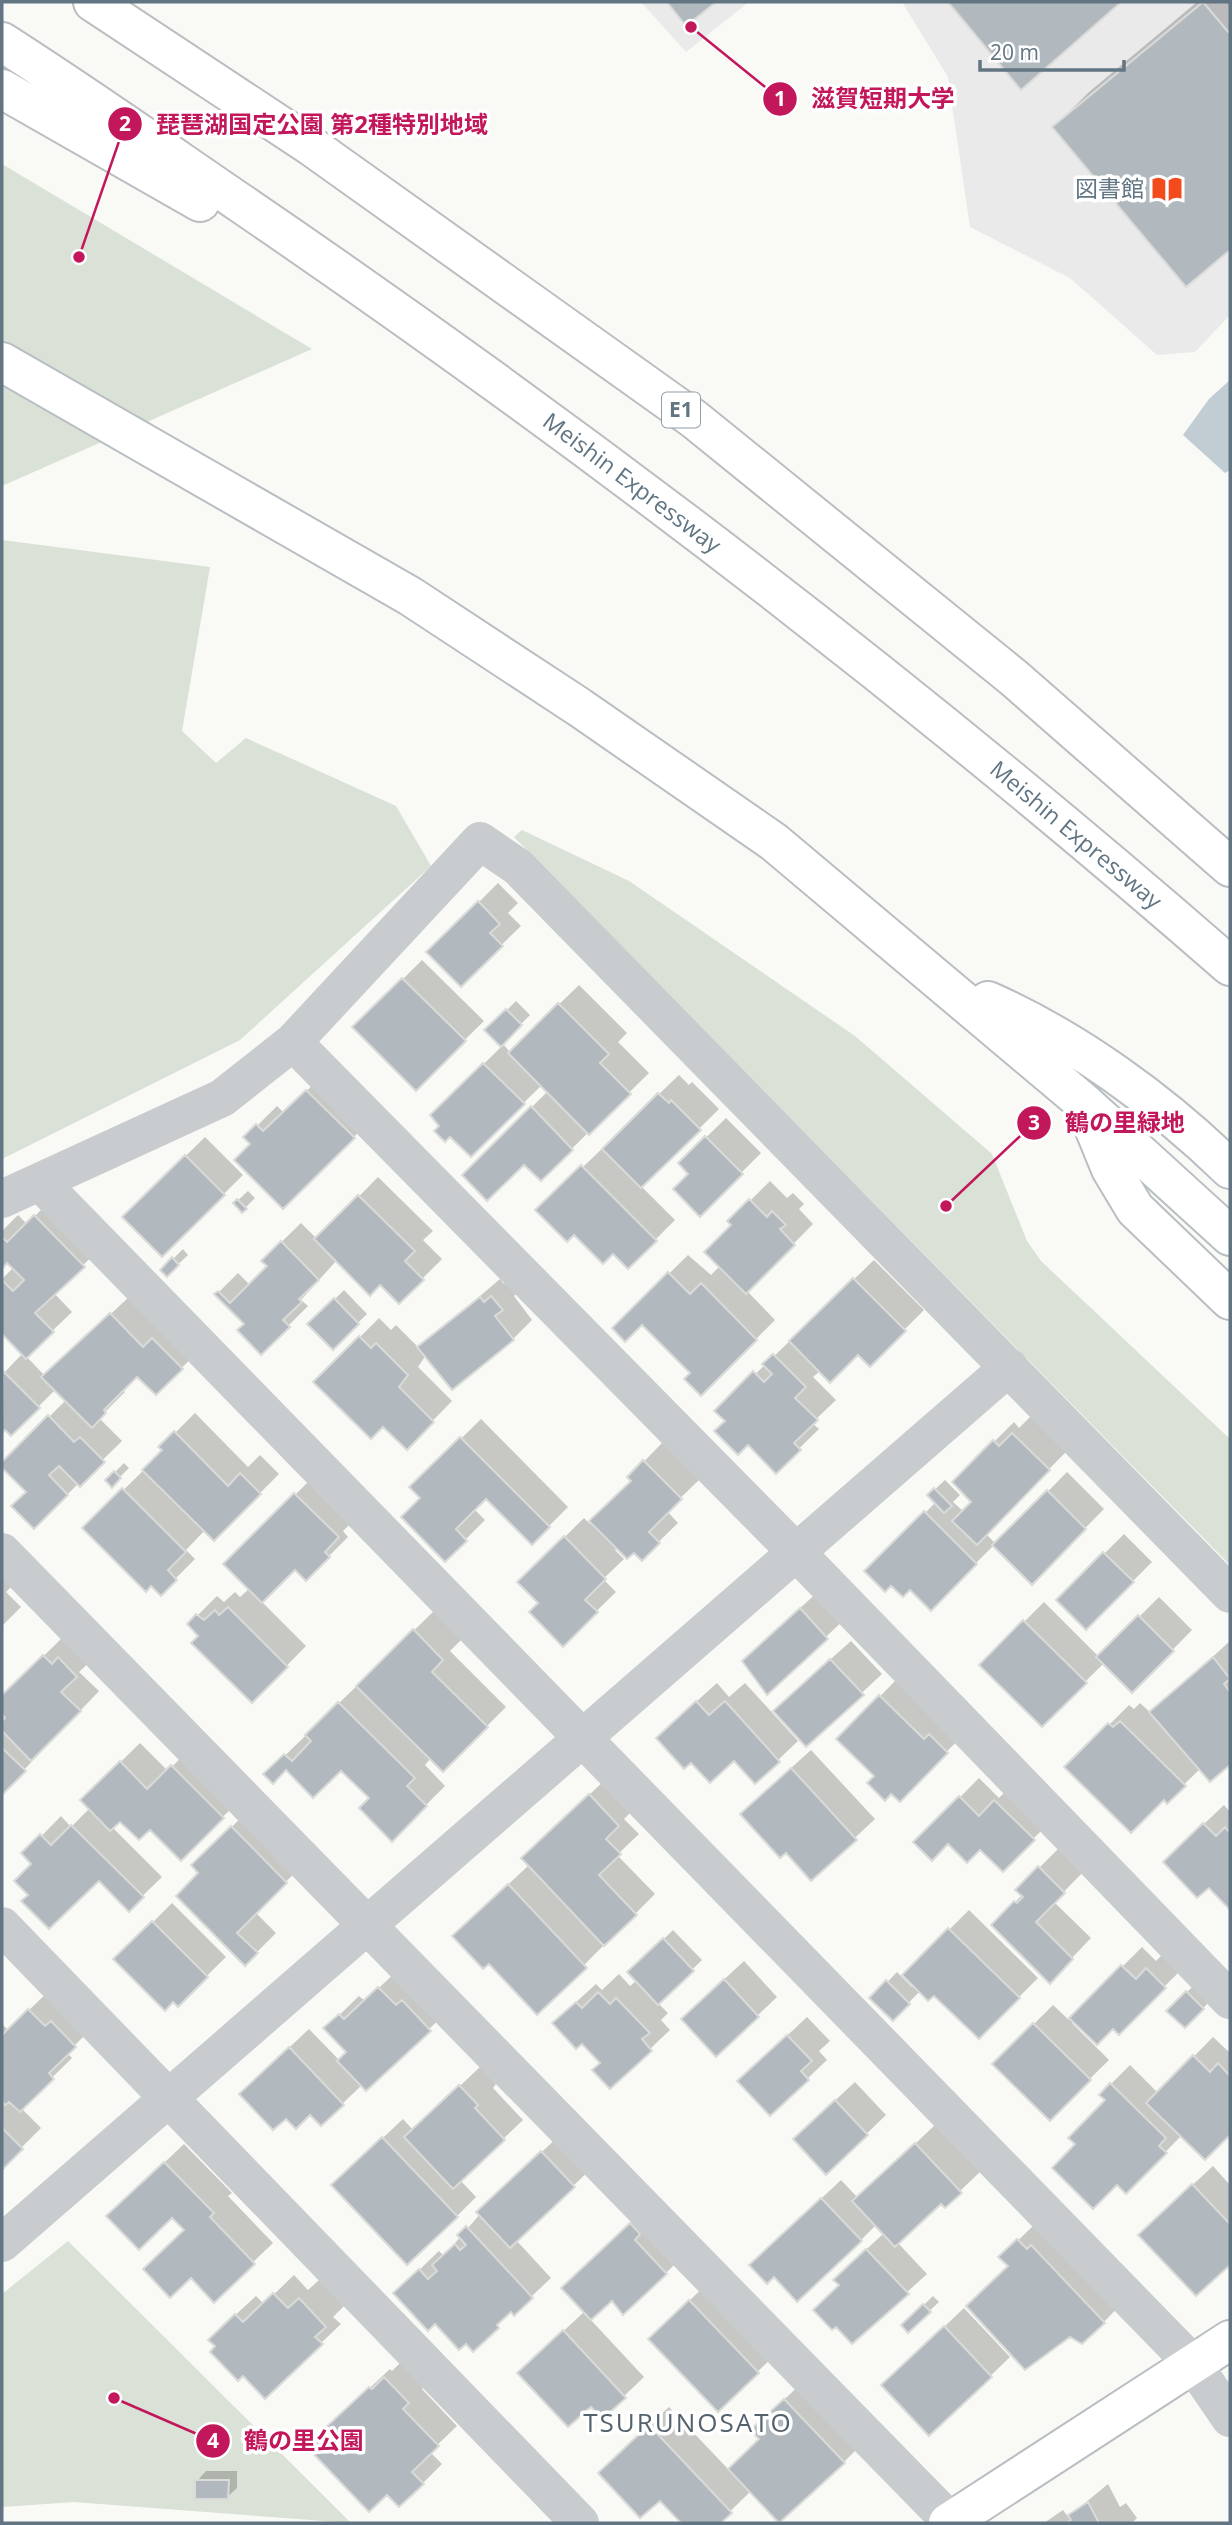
<svg xmlns="http://www.w3.org/2000/svg" width="1232" height="2525" font-family="'Open Sans','Noto Sans JP',sans-serif">
<style>
.built{fill:#e9eae9}
.green{fill:#dae1d6}
.water{fill:#c1cdd2}
.shadow{fill:#0003}
.building{fill:#b1b9bf;stroke:#dadad8;stroke-width:2}
.lines{fill:none;stroke-linecap:round;stroke-linejoin:round}
.secondary-casing{stroke:#b8bec2;stroke-width:42}
.highway-casing{stroke:#babec1;stroke-width:42}
.street{stroke:#c8cccf;stroke-width:38}
.secondary{stroke:#fff;stroke-width:38}
.highway{stroke:#fff;stroke-width:38}
.labels{text-anchor:middle;stroke-width:7;stroke-linejoin:round;paint-order:stroke}
.shield{fill:#fff;stroke:#909ea8;stroke-width:2}
.shield-label{font-size:21px;font-weight:bold;fill:#617583}
.poi-label{font-size:23px;fill:#617583;stroke:#fff;text-anchor:end}
.street-label{font-size:23px;fill:#617583;stroke:#fff}
.quarter-label{font-size:26px;letter-spacing:2px;fill:#54626e;stroke:#fff}
.leader{fill:none;stroke:#c2185b;stroke-width:2.5}
.callout-dot{fill:#c2185b;stroke:#fff;stroke-width:2.5}
.mark-label{font-size:21px;text-anchor:middle;font-weight:bold;fill:#fff}
.callout-label{font-size:24px;text-anchor:middle;font-weight:bold;fill:#c2185b;stroke:#fff;stroke-width:7;stroke-linejoin:round;paint-order:stroke}
</style>
<rect width="100%" height="100%" fill="#f9f9f6"/>
<!-- built -->
<path class="built" d="M641 2H749L686 52Z
M902 2H1230V315L1195 352 1157 355 1070 278 970 227 948 77Z"/>
<!-- green -->
<path class="green" d="M2 164 312 349 2 486Z
M2 540 210 567 182 731 216 763 246 738 396 806 431 866 240 1040 2 1159Z
M522 830 629 881 855 1036 992 1154 1027 1241 1041 1261 1230 1439V1565L514 837Z
M68 2241 351 2523 74 2502 2 2507V2294Z"/>
<!-- water -->
<path class="water" d="M1230 380V470L1225 473 1183 435 1209 399Z"/>
<!-- shadow -->
<path class="shadow" d="M951 2H1118L1022 87Z
M1197 2H1230V248L1186 284 1054 127 1089 92Z
M498 883 518 903 508 913 521 926 461 984 429 952Z
M422 960 484 1021 416 1088 355 1027Z
M579 985 627 1033 618 1042 649 1073 541 1179 524 1162 464 1175 548 1091 542 1085 471 1154 432 1115 502 1046 487 1030 516 1001 530 1015 502 1043 510 1052Z
M326 1072 373 1118 283 1207 253 1144 246 1137 277 1106 284 1113Z
M679 1075 689 1085 692 1082 719 1109 641 1186 675 1220 628 1267 613 1252 538 1210Z
M726 1118 761 1153 700 1214 691 1173 680 1163Z
M205 1137 243 1175 162 1255 124 1217Z
M378 1177 433 1231 423 1240 442 1259 399 1302 380 1283 337 1260 301 1300 308 1306 262 1352 246 1324 217 1294 238 1273 250 1285 269 1266 263 1260 301 1223 317 1239Z
M770 1181 787 1198 793 1193 804 1204 799 1209 813 1224 747 1291 775 1320 701 1394 693 1373 642 1323 614 1328 688 1255 711 1275 720 1266 733 1224 730 1221Z
M248 1191 255 1198 243 1210 235 1203Z
M54 1197 103 1246 54 1293 72 1312 26 1356 45 1376 131 1295 201 1349 156 1393 137 1375 122 1389 125 1392 99 1418 122 1441 34 1527 28 1492 2 1464 66 1400 56 1389 11 1434 5 1427 2 1430V1375L23 1353 2 1331V1279L14 1267 8 1261 2 1267V1231L18 1215 27 1224Z
M183 1249 188 1255 167 1275 162 1270Z
M874 1260 924 1310 870 1364 858 1352 820 1371 813 1377 836 1400 812 1423 819 1429 776 1471 717 1411Z
M512 1278 521 1289 514 1296 532 1320 513 1339 426 1355 418 1367 452 1401 407 1447 383 1424 315 1382 379 1318 391 1330 396 1325 419 1348 500 1279 504 1284Z
M344 1290 367 1314 333 1347 310 1324Z
M195 1413 248 1467 260 1455 279 1474 214 1539 205 1530 186 1550 195 1559 161 1593 85 1528 164 1450 161 1447Z
M1032 1415 1068 1450 985 1533 996 1544 1067 1472 1104 1509 1032 1582 994 1545 931 1608 910 1588 891 1584 867 1571 936 1502 929 1495 945 1480 960 1495 953 1502 964 1512 974 1502 954 1482 1014 1422 1019 1428Z
M481 1419 568 1507 532 1543 486 1497 474 1509 485 1520 445 1560 423 1498 412 1487Z
M663 1442 700 1479 667 1511 678 1523 642 1558 634 1550 618 1547 615 1550 624 1559 603 1579 616 1592 563 1644 540 1603 519 1582 584 1518 590 1524 633 1481 629 1477Z
M124 1463 129 1468 112 1485 107 1480Z
M315 1475 357 1517 343 1531 348 1537 306 1579 295 1568 262 1602 306 1646 252 1701 189 1624 217 1596 224 1602 235 1592 240 1597 250 1588 226 1564Z
M1124 1534 1152 1562 1086 1628 1058 1600Z
M2 1543 28 1570 6 1592 21 1607 2 1626Z
M820 1590 846 1618 767 1692 763 1642Z
M1159 1597 1192 1630 1132 1691 1104 1663 1042 1725 981 1665 1044 1602 1099 1657Z
M434 1611 461 1640 450 1651 506 1707 443 1770 431 1758 425 1765 445 1786 392 1839 371 1798 341 1769 287 1768 266 1774Z
M63 1637 95 1657 79 1672 99 1691 2 1793V1697Z
M851 1641 882 1674 806 1745 795 1691Z
M1230 1641V1762L1210 1780 1200 1769 1167 1801 1164 1797 1067 1767 1129 1705 1134 1709 1140 1703 1151 1713Z
M899 1677 966 1732 900 1799 838 1739Z
M717 1683 729 1697 745 1683 798 1741 778 1760 734 1758 677 1719Z
M140 1743 168 1771 191 1747 242 1798 181 1858 150 1827 120 1819 112 1827 162 1877 129 1909 99 1878 30 1895 33 1864 24 1854 61 1816 71 1827 90 1808 82 1800Z
M811 1750 875 1819 811 1879 761 1795Z
M609 1776 637 1806 624 1819 639 1834 617 1855 655 1894 537 2012 474 1917 529 1865 543 1839Z
M979 1778 999 1798 1015 1782 1053 1819 1003 1869 980 1847 948 1842H916Z
M1224 1805 1230 1812V1907L1209 1885 1184 1843Z
M251 1808 305 1863 255 1912 276 1933 245 1964 201 1873 193 1865Z
M1059 1848 1083 1872 1054 1902 1091 1938 1050 1981 993 1925 1022 1895 1017 1890Z
M172 1903 226 1957 178 2004 116 1959Z
M969 1910 1038 1978 979 2037 934 1993 920 1991 893 2019 872 1998 897 1972 912 1987 914 1985 904 1975Z
M673 1930 702 1960 658 2003 668 2013 661 2020 670 2030 650 2049 602 2062 574 2004 596 1984 602 1990 619 1974 630 1986 637 1980 630 1972Z
M1142 1947 1156 1961 1167 1950 1184 1967 1119 2032 1113 2027 1074 2021 1072 2023 1109 2060 1050 2118 994 2064 1053 2005 1069 2020Z
M744 1961 777 1997 716 2055 702 2000Z
M399 1969 449 2010 366 2089 362 2085 321 2124 260 2075 309 2029 340 2061 348 2052 326 2028 359 1996 365 2001Z
M1196 1983 1212 1999 1185 2026 1168 2011Z
M49 1991 94 2026 67 2053 72 2058 21 2108 41 2128 2 2167V2024L8 2030Z
M807 2017 830 2041 819 2051 827 2060 807 2079 759 2062Z
M1213 2037 1230 2053V2132L1205 2158 1182 2135 1126 2192 1078 2144 1107 2100 1101 2094 1130 2065 1158 2093Z
M480 2067 496 2084 493 2088 523 2120 460 2180 476 2197 457 2216 353 2166 403 2119 413 2130Z
M855 2082 886 2115 826 2173 814 2120Z
M935 2125 980 2172 960 2191 941 2201 897 2242 927 2274 852 2342 841 2285 855 2260 884 2233 876 2225 861 2240 771 2246 841 2180 858 2198Z
M562 2133 593 2167 516 2240 551 2278 514 2313 512 2311 497 2326 415 2274 439 2251 444 2256 498 2193Z
M184 2144 232 2193 228 2196 273 2243 214 2300 186 2230 172 2216 128 2197Z
M1213 2166 1230 2185V2263L1196 2294 1159 2216Z
M650 2205 685 2254 666 2273 612 2299 590 2319 644 2377 602 2417 539 2354 585 2311 583 2269Z
M1038 2221 1123 2302 1104 2322 1010 2266 1001 2257Z
M294 2275 308 2290 319 2280 344 2306 333 2317 341 2324 321 2343 217 2346 230 2320 256 2296 264 2304Z
M709 2282 777 2353 718 2410 669 2320Z
M933 2296 939 2302 908 2331 903 2325Z
M964 2308 1010 2357 930 2434 903 2366Z
M404 2359 427 2383 422 2389 457 2426 430 2452 442 2464 423 2483 328 2427 390 2369 392 2371Z
M804 2381 863 2443 844 2462 751 2491 718 2523H683L619 2454 669 2407 729 2470 761 2439 772 2411Z
M206 2471H237V2488L227 2497 197 2481Z
M1108 2484 1120 2507 1126 2503 1137 2518 1132 2523H1044L1063 2510 1068 2517Z"/>
<!-- building -->
<path class="building" d="M667 2H716L686 26Z
M948 2H1119L1120 3 1021 90Z
M1203 2 1230 34V250L1186 287 1052 127Z
M478 901 500 924 490 933 503 946 461 987 426 952Z
M402 978 466 1041 416 1091 352 1027Z
M558 1003 609 1054 600 1063 631 1094 589 1135 508 1053Z
M506 1009 522 1025 501 1047 484 1030Z
M483 1063 525 1104 471 1157 450 1137 445 1142 434 1131 439 1126 430 1115Z
M306 1090 355 1138 283 1209 234 1160 250 1144 243 1137 256 1124 263 1131Z
M658 1093 669 1103 671 1100 701 1130 641 1188 602 1149Z
M531 1106 573 1150 541 1181 524 1165 487 1201 462 1175Z
M705 1136 743 1174 700 1217 673 1189 688 1174 678 1163Z
M185 1155 225 1195 162 1257 122 1217Z
M581 1165 657 1241 628 1269 613 1254 603 1264 574 1235 567 1242 535 1210Z
M358 1195 415 1251 405 1261 424 1280 399 1304 380 1285 370 1296 314 1239Z
M237 1199 247 1209 242 1213 233 1203Z
M749 1199 767 1217 772 1211 786 1225 780 1229 795 1245 746 1294 704 1252 731 1225 727 1221Z
M34 1215 85 1267 35 1313 54 1332 26 1359 2 1334V1280L13 1291 24 1280 7 1263 2 1269V1237L7 1242Z
M281 1241 319 1280 299 1299 302 1302 283 1320 290 1327 261 1355 237 1330 244 1324 214 1294 218 1291 230 1303 267 1266 261 1261Z
M172 1257 179 1265 167 1277 160 1270Z
M668 1272 690 1294 701 1283 757 1340 701 1396 684 1379 690 1373 642 1325 625 1342 612 1328Z
M853 1278 906 1331 870 1367 858 1355 830 1383 789 1341Z
M491 1296 503 1310 495 1316 514 1340 452 1390 417 1347 480 1297 484 1302Z
M334 1298 359 1324 333 1350 307 1324Z
M110 1313 143 1347 152 1338 183 1369 156 1395 137 1377 104 1410 106 1413 92 1428 41 1377Z
M359 1336 371 1348 376 1343 408 1375 399 1387 434 1422 407 1450 383 1427 371 1439 313 1382Z
M773 1354 806 1387 795 1398 818 1420 794 1443 801 1450 776 1474 748 1445 738 1455 714 1431 725 1421 714 1411 753 1371 764 1382 772 1374 762 1364Z
M3 1371 40 1408 11 1436 5 1430 2 1433Z
M48 1415 74 1442 80 1437 105 1462 80 1487 59 1466 49 1475 68 1495 34 1529 11 1506 26 1492 2 1468V1462Z
M174 1431 228 1486 240 1473 261 1494 214 1541 142 1470 162 1450 158 1447Z
M1012 1433 1050 1470 977 1545 952 1521 971 1502 952 1482 993 1440 999 1446Z
M460 1437 550 1527 532 1545 486 1499 456 1529 467 1541 445 1562 401 1517 420 1498 409 1487Z
M643 1460 682 1499 649 1532 660 1543 642 1561 634 1553 627 1559 589 1521 631 1481 627 1477Z
M114 1471 121 1478 112 1488 105 1480Z
M122 1488 186 1552 168 1570 177 1580 161 1596 151 1586 146 1592 82 1528Z
M934 1488 952 1506 944 1513 927 1495Z
M1047 1490 1086 1529 1032 1585 992 1545Z
M294 1493 339 1537 325 1552 330 1557 306 1581 295 1570 262 1603 223 1564Z
M924 1511 977 1564 931 1611 910 1590 903 1597 891 1586 885 1592 864 1571Z
M564 1536 606 1579 585 1600 598 1612 563 1647 529 1612 538 1603 517 1582Z
M1103 1552 1134 1582 1086 1630 1056 1600Z
M228 1607 288 1667 252 1703 191 1643 198 1636 187 1624 196 1614 204 1620 215 1610 219 1615Z
M800 1608 828 1639 767 1695 742 1661Z
M1138 1615 1174 1651 1132 1693 1096 1657Z
M1023 1620 1087 1683 1042 1727 979 1665Z
M413 1629 443 1660 432 1672 488 1727 443 1772 356 1686Z
M43 1655 52 1664 58 1657 77 1677 61 1692 81 1711 31 1761 2 1731V1721L5 1718 2 1714V1695Z
M1213 1657 1230 1679 1224 1684 1230 1692V1765L1210 1782 1149 1712Z
M830 1659 864 1695 806 1747 773 1711Z
M879 1695 924 1739 929 1734 948 1753 900 1802 891 1794 885 1801 867 1783 874 1776 836 1739Z
M696 1701 709 1715 725 1701 780 1762 755 1784 734 1761 710 1783 691 1763 684 1769 656 1738Z
M338 1702 415 1778 407 1786 427 1806 392 1842 359 1808 369 1798 341 1771 313 1798 286 1770 273 1784 263 1774 284 1754 292 1761 311 1741 305 1735Z
M1120 1721 1186 1786 1167 1804 1164 1800 1131 1833 1064 1767 1108 1723 1113 1727Z
M2 1748 26 1771 2 1795Z
M120 1761 147 1789 171 1765 224 1818 181 1861 150 1830 139 1840 120 1822 110 1831 80 1800Z
M791 1768 857 1840 811 1881 786 1853 780 1858 740 1814Z
M589 1794 619 1826 606 1839 621 1854 599 1875 637 1915 604 1946 521 1858Z
M959 1796 979 1816 994 1800 1035 1840 1003 1872 980 1850 967 1863 948 1844 932 1861 913 1842Z
M1203 1823 1216 1836 1225 1827 1230 1833V1910L1209 1888 1197 1898 1163 1862Z
M71 1825 144 1897 129 1912 99 1881 49 1929 21 1901 28 1895 14 1881 31 1864 21 1853 40 1834 51 1845Z
M231 1826 287 1883 237 1933 258 1953 245 1966 176 1896 198 1873 191 1865Z
M1038 1866 1065 1893 1036 1922 1073 1959 1050 1984 991 1925 1014 1901 1017 1903 1023 1897 1015 1890Z
M508 1884 587 1968 537 2015 489 1964 483 1969 452 1936Z
M152 1921 208 1977 178 2007 173 2002 165 2011 113 1959Z
M948 1928 1020 1998 979 2039 934 1996 928 2001 902 1975Z
M663 1938 694 1971 658 2005 627 1972Z
M1121 1965 1136 1979 1146 1968 1166 1988 1119 2035 1113 2029 1097 2045 1069 2018Z
M724 1979 759 2017 716 2057 681 2019Z
M886 1980 910 2004 893 2021 869 1998Z
M378 1987 396 2005 402 2000 431 2031 366 2091 337 2061 346 2052 323 2028 339 2014 344 2019Z
M1186 1991 1204 2009 1185 2028 1166 2011Z
M598 1992 610 2004 616 1998 650 2033 642 2039 652 2051 610 2089 592 2070 600 2063 582 2044 576 2049 552 2023 576 2002 582 2008Z
M28 2009 45 2026 51 2021 76 2047 49 2073 54 2079 20 2112 9 2102 5 2105 2 2101V2035Z
M1033 2023 1091 2080 1050 2121 992 2064Z
M787 2035 812 2061 801 2071 809 2080 770 2116 737 2081Z
M289 2047 344 2105 321 2126 310 2115 296 2129 286 2119 273 2130 239 2094Z
M1193 2055 1210 2072 1218 2063 1230 2076V2135L1205 2160 1146 2103Z
M1110 2083 1166 2138 1159 2146 1167 2153 1126 2194 1117 2185 1093 2209 1052 2168 1075 2144 1068 2138 1105 2100 1099 2095Z
M459 2085 478 2105 475 2108 505 2140 453 2189 404 2137Z
M835 2100 868 2135 826 2175 793 2139Z
M2 2128 23 2149 2 2170Z
M382 2137 458 2217 407 2265 331 2185Z
M915 2143 962 2193 945 2208 941 2204 895 2247 852 2201Z
M541 2151 575 2187 510 2248 476 2212Z
M164 2162 214 2213 210 2217 255 2264 214 2303 191 2278 170 2298 143 2269 184 2230 172 2218 139 2250 106 2216Z
M1192 2184 1230 2224V2265L1196 2296 1138 2235Z
M821 2198 862 2241 797 2302 774 2277 767 2284 749 2265Z
M630 2223 640 2234 635 2240 667 2274 623 2315 612 2301 591 2320 561 2288Z
M466 2226 533 2298 514 2316 511 2312 497 2325 499 2328 473 2352 466 2344 459 2350 435 2324 428 2331 393 2293 419 2269 428 2279 437 2271 432 2265 455 2244 460 2250 466 2245 457 2235Z
M1017 2239 1027 2249 1031 2245 1105 2323 1082 2344 1070 2337 1025 2370 966 2306 1008 2266 998 2257Z
M866 2249 909 2294 852 2344 836 2327 832 2330 813 2310 839 2285 833 2280Z
M273 2293 288 2308 299 2298 326 2327 315 2337 323 2344 265 2399 243 2376 238 2381 210 2352 215 2346 208 2340 235 2314 243 2322Z
M689 2300 759 2373 718 2412 648 2339Z
M923 2304 931 2312 908 2333 901 2325Z
M944 2326 992 2377 929 2436 881 2385Z
M563 2330 626 2398 602 2419 591 2407 568 2427 517 2373Z
M384 2377 409 2403 403 2409 439 2446 412 2472 424 2484 399 2507 387 2495 369 2512 306 2446 369 2387 372 2389Z
M784 2399 845 2463 779 2523 728 2469 759 2439 750 2430Z
M649 2425 732 2513 721 2523H681L660 2501 640 2518 598 2473Z
M195 2480H229L228 2499H195Z
M1088 2502 1099 2523H1066L1071 2520 1068 2515Z"/>
<g class="lines">
<!-- secondary casing -->
<g class="secondary-casing">
<path id="secondary" d="M2 362 410 596 579 707 774 842 1083 1102 1230 1236
M988 1001C1076 1040 1161 1102 1230 1169
M1088 1113 1111 1169 1135 1209 1230 1300
M948 2523 1230 2340"/>
</g>
<!-- highway casing -->
<g class="highway-casing">
<path id="highway" d="M93 2 311 146 694 419 1014 678 1230 867
M2 42C82 93 160 148 239 202 585 438 915 691 1230 966
M2 89 200 202"/>
</g>
<!-- street -->
<path class="street" d="M293 1042 796 1552 1230 2000
M40 1182 1193 2364 1230 2418
M2 1199 222 1098 293 1042 480 841 518 867 1230 1594
M2 1552 952 2523
M2 1926 580 2523
M2 2243 1009 1367"/>
<!-- secondary -->
<use href="#secondary" class="secondary"/>
<!-- highway -->
<use href="#highway" class="highway"/>
</g>
<!-- icons -->
<defs>
<g id="library-bare" transform="scale(2.415)"><path d="M-6-4Q-3-5.5-.7-3.5V5Q-3 3-6 4ZM6-4Q3-5.5 .7-3.5V5Q3 3 6 4Z" fill="#f24c1c" stroke="#fff" stroke-width="2.5" paint-order="stroke"/></g>
</defs>
<g fill-rule="evenodd">
<use href="#library-bare" x="1167" y="189"/>
</g>
<g class="labels">
<!-- shield labels -->
<rect class="shield" x="662" y="392.5" width="38" height="35" rx="5"/>
<g class="shield-label">
<text x="681" y="417">E1</text>
</g>
<!-- poi labels -->
<g class="poi-label">
<text x="1144" y="197">図書館</text>
</g>
<!-- street labels -->
<g class="street-label">
<text transform="translate(632 483) rotate(37)" y="8">Meishin Expressway</text>
<text transform="translate(1076 835) rotate(40)" y="8">Meishin Expressway</text>
</g>
<!-- quarter labels -->
<g class="quarter-label">
<text x="688" y="2432">TSURUNOSATO</text>
</g>
</g>
<!-- callouts -->
<path class="leader" d="M691 27L780 99M79 257L125 124M946 1206L1034 1123M114 2398L213 2441"/>
<g class="callout-dot">
<circle cx="691" cy="27" r="7"/>
<circle cx="79" cy="257" r="7"/>
<circle cx="946" cy="1206" r="7"/>
<circle cx="114" cy="2398" r="7"/>
<circle cx="780" cy="99" r="18"/>
<circle cx="125" cy="124" r="18"/>
<circle cx="1034" cy="1123" r="18"/>
<circle cx="213" cy="2441" r="18"/>
</g>
<g class="mark-label">
<text x="780" y="106">1</text>
<text x="125" y="131">2</text>
<text x="1034" y="1130">3</text>
<text x="213" y="2448">4</text>
</g>
<g class="callout-label">
<text x="883" y="107">滋賀短期大学</text>
<text x="322" y="133">琵琶湖国定公園 第2種特別地域</text>
<text x="1125" y="1131">鶴の里緑地</text>
<text x="304" y="2449">鶴の里公園</text>
</g>
<!-- border -->
<rect width="1232" height="2525" fill="none" stroke="#617583" stroke-width="7"/>
<!-- scale -->
<path d="M980 60v10h144v-10" fill="none" stroke="#617583" stroke-width="3.5"/>
<text x="990" y="60" font-size="21" fill="#617583" stroke="#ffffff" stroke-width="5" paint-order="stroke">20 m</text>
</svg>
